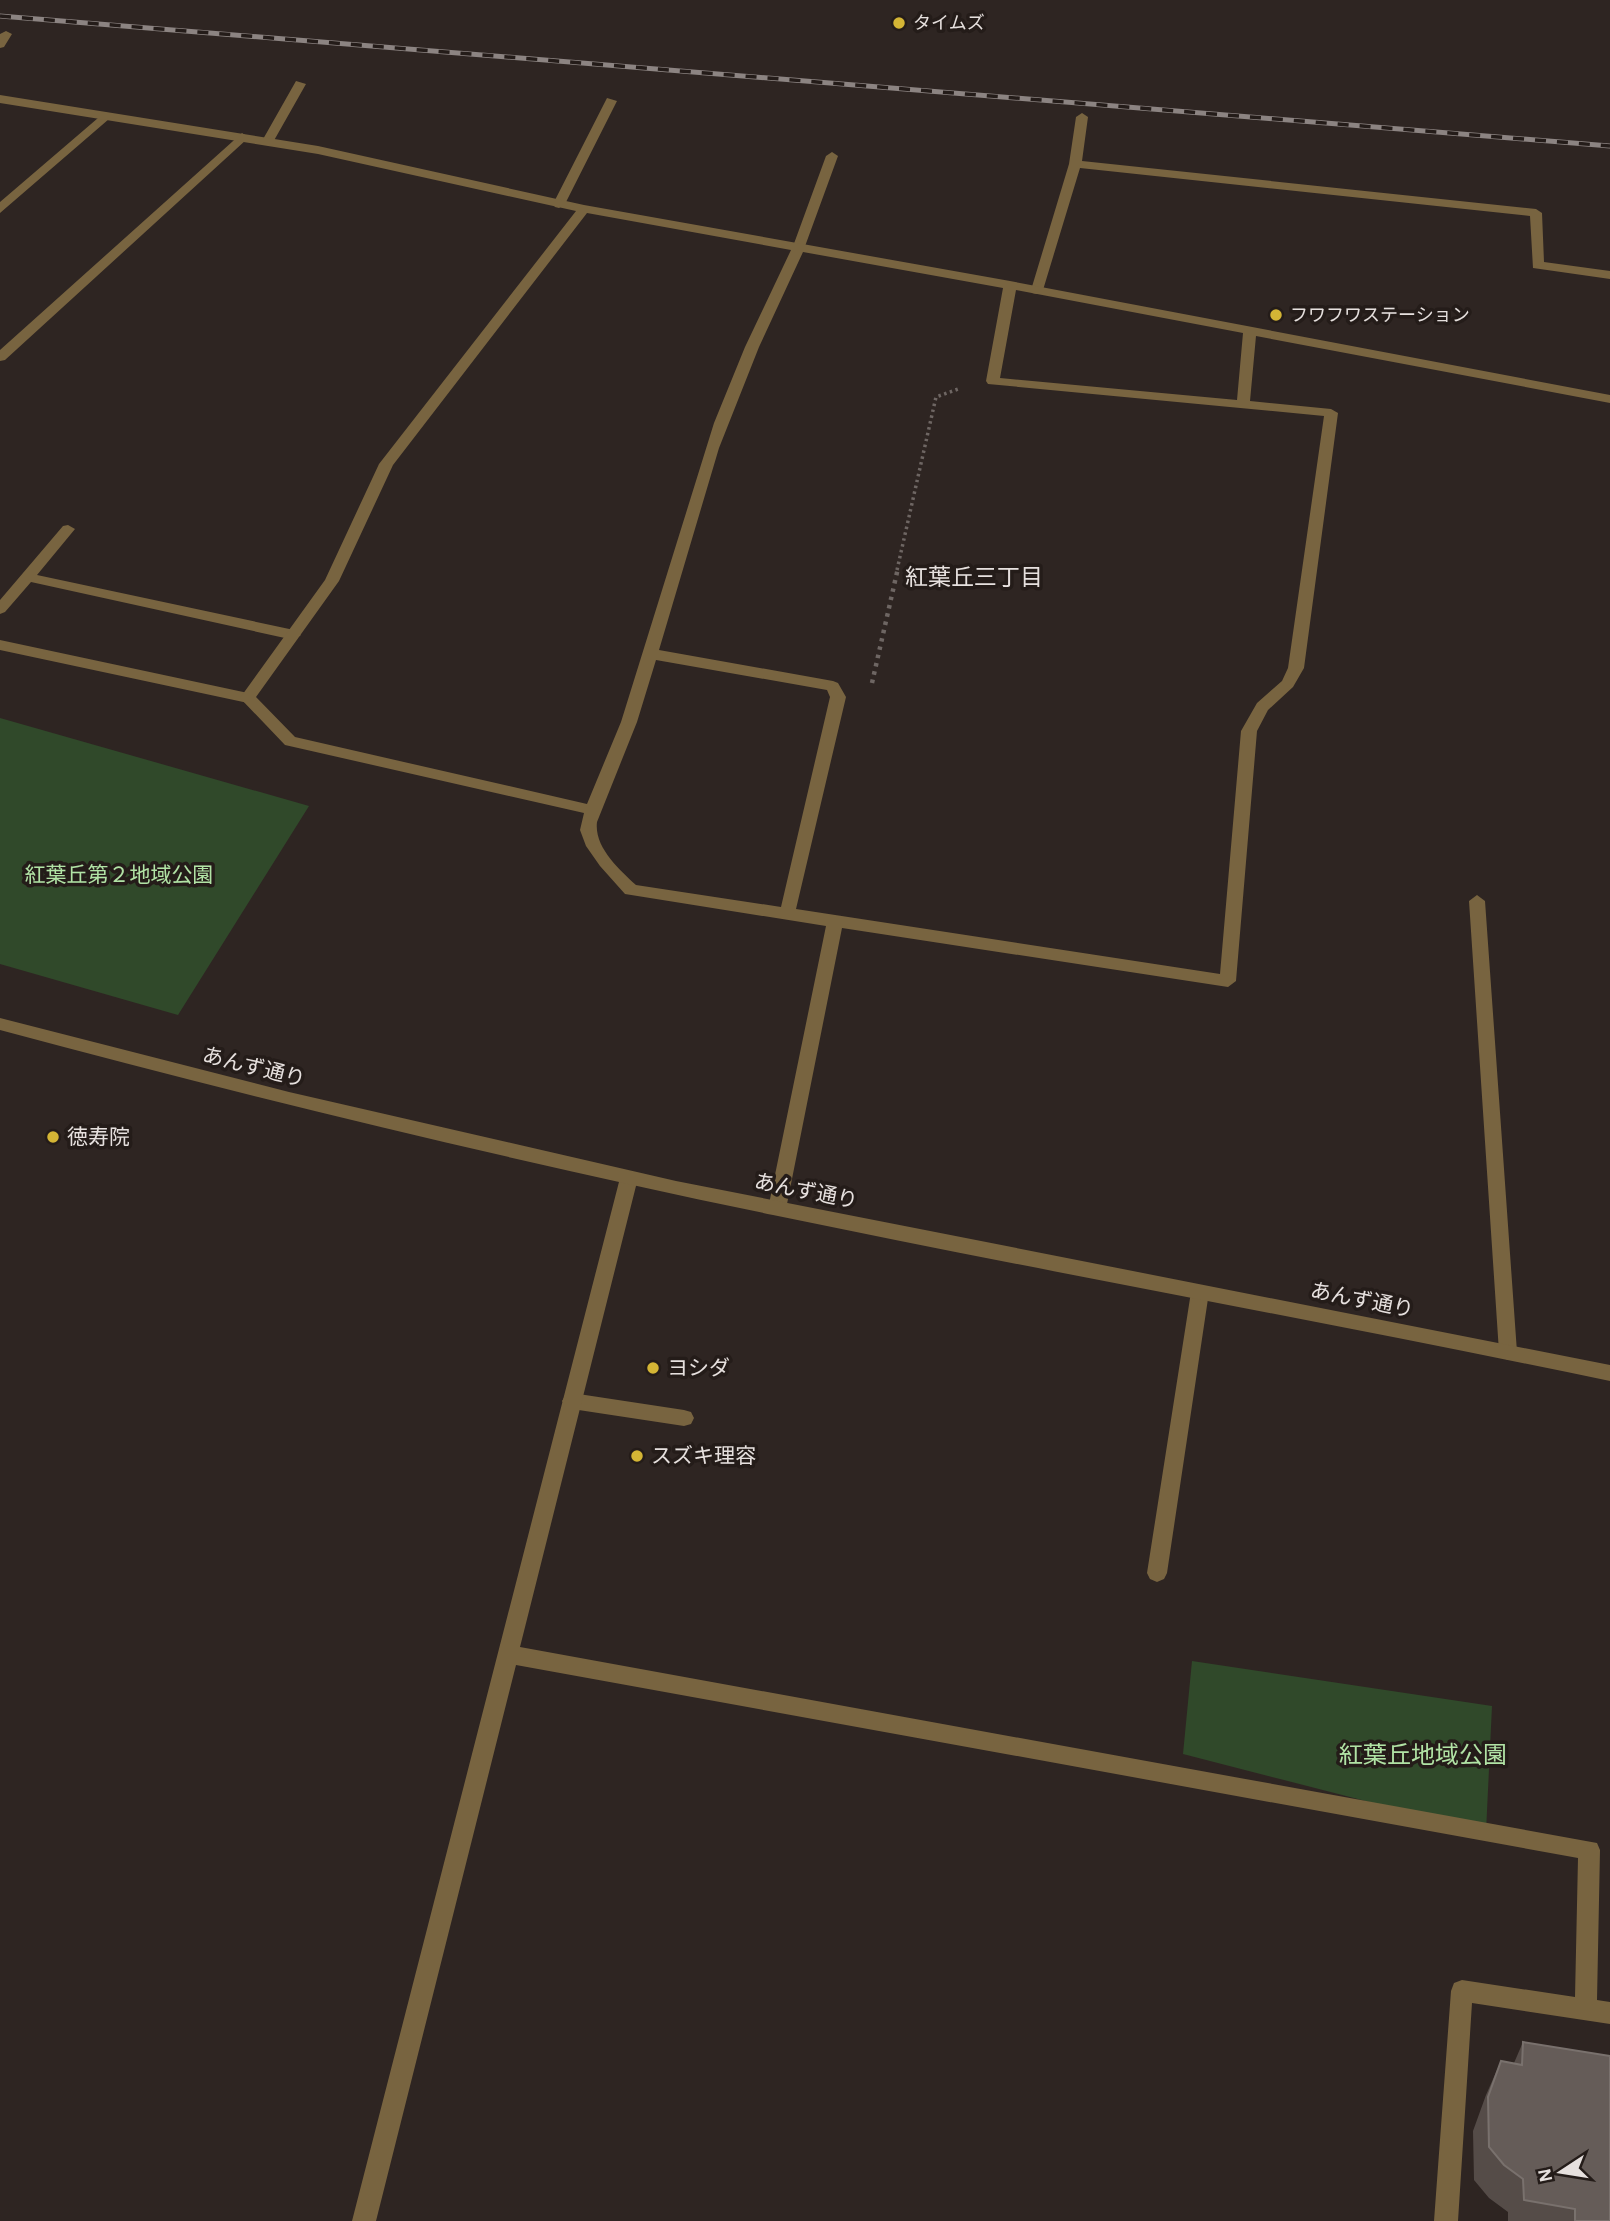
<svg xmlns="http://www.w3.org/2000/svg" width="1610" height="2221" viewBox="0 0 1610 2221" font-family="'Alegreya Sans','Noto Sans JP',sans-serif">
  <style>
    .green { fill: #30492a }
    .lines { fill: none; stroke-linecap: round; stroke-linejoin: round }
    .path-far1 { stroke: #6e6663; stroke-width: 3.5; stroke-dasharray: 2.5 3.5; stroke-linecap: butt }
    .path { stroke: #6e6663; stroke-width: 4.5; stroke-dasharray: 3.5 5; stroke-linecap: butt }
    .service { fill: #786440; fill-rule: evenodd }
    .minor { fill: #786440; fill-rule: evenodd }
    .tertiary { fill: #786440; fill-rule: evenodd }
    .rail-casing { stroke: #8c8482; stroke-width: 5 }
    .rail { stroke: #241c19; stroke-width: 3.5; stroke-dasharray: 11; stroke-linecap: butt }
    .wall { fill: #554c48 }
    .building { fill: #655c58; stroke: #79716d; stroke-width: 2 }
    .poi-dot { fill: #d4b535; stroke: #241c19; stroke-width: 2.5 }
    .labels { text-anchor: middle; stroke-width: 7; stroke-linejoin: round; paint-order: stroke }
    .far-poi-label { font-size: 18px; fill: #e6e0de; stroke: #241c19; text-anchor: start }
    .park-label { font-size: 21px; fill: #b1e3a5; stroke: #241c19 }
    .street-label { font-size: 21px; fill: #e6e0de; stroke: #241c19 }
    .poi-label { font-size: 21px; fill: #e6e0de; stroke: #241c19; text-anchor: start }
    .neighbourhood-label { font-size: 23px; fill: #e6e0de; stroke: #241c19 }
    .near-park-label { font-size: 24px; fill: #b1e3a5; stroke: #241c19 }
  </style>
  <rect width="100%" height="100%" fill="#2e2522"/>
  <path class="green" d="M0,718L309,806L178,1015L0,964Z
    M1192,1661L1492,1706L1486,1832L1183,1754Z"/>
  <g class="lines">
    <path class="path-far1" d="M897,570L936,397L961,388"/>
    <path class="path" d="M872,683L898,568"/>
    <path class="service" d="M6,31L12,34L4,47L0,48V34Z
      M296,81L306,84L272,144H264L262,141Z
      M607,98L617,101L565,204L559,208L555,207L553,204Z
      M105,112L111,116L109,119L0,213V202Z
      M1082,113L1088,117L1082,161L1536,209L1542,213L1544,262L1610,271V279L1533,268L1530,216L1080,168L1043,290L1037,294L1032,293L1031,290L1069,164L1076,117Z
      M242,133L248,137L246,140L5,360L0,361V350Z
      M832,152L838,156L804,249L803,252H793L792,249L826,156Z
      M68,525L75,529L37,575L294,630L301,635L294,640L31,582L5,612L0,614V600L63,526Z
      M0,640L248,693L256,698L248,703L0,650Z
      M1477,895L1485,901L1517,1352L1515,1357L1508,1360L1501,1357L1499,1352L1469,901Z
      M1200,1285L1207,1287L1209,1292L1167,1573L1164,1579L1157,1582L1150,1579L1147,1573L1191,1292L1193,1287Z
      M572,1393L684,1410L691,1412L694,1418L691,1424L684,1426L572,1409L565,1406L562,1401L565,1396Z"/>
    <path class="minor" d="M0,95L318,146L584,205L1010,281L1610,395V403L1256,336L1250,401L1331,409L1338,413L1304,668L1293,687L1268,710L1257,731L1236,981L1228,987L842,928L786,1209L783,1214H771L768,1209L826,926L625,894L600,866L586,846L580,830L584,813L285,745L240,698L325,580L379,464L576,211L318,154L0,103ZM587,213L791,250L745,347L714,423L621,722L587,804L295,737L256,697L339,581L393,465ZM803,252L1003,288L986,381L988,384L1324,416L1288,668L1282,681L1257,703L1241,731L1220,974L796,909L846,697L838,683L833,681L659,650L719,448L759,347ZM1016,290L1243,333L1237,400L1000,378ZM656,660L827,690L830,697L781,907L636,885C619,869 594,847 597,822L637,722Z
      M629,1171L635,1173L638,1178L520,1647L1597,1843L1600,1850L1597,2000L1610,2002V2024L1472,2003L1458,2221H1434L1451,1991L1454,1983L1462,1980L1575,1997L1578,1858L516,1665L376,2221H352L620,1178L623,1173Z"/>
    <path class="tertiary" d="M0,1018L289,1092L676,1181L1610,1365V1381C1332,1323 1052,1273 773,1215C514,1161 256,1099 0,1030Z"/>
    <g class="rail-casing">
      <path id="rail" d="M0,16L1610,146"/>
    </g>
    <use href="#rail" class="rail"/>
  </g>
  <path class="wall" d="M1523,2042L1610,2221H1508V2212L1489,2198L1474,2180L1473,2131L1486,2095L1501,2061L1514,2063Z"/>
  <path class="building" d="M1523,2042L1610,2056V2221H1575V2209L1524,2200L1523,2179L1504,2165L1489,2147L1488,2097L1501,2061L1522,2065Z"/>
  <g class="poi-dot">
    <circle cx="899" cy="23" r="7"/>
    <circle cx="1276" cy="315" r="7"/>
    <circle cx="53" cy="1137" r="7"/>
    <circle cx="653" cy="1368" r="7"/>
    <circle cx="637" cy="1456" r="7"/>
  </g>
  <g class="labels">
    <g class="far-poi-label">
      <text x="913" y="29">タイムズ</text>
      <text x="1290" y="321">フワフワステーション</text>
    </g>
    <g class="park-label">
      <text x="119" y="882">紅葉丘第２地域公園</text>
    </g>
    <g class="street-label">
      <text transform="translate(254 1067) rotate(14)" y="7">あんず通り</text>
      <text transform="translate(806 1191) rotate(11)" y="7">あんず通り</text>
      <text transform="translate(1362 1300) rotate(11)" y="7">あんず通り</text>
    </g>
    <g class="poi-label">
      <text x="67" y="1144">徳寿院</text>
      <text x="667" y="1375">ヨシダ</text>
      <text x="651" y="1463">スズキ理容</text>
    </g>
    <g class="neighbourhood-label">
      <text x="974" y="585">紅葉丘三丁目</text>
    </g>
    <g class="near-park-label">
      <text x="1423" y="1763">紅葉丘地域公園</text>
    </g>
  </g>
  <g transform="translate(1561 2172) rotate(258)" stroke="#241c19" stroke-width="5" paint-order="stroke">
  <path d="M0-5L12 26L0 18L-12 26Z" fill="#e6e0de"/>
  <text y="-10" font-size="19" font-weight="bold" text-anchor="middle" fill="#e6e0de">N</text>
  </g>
</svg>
